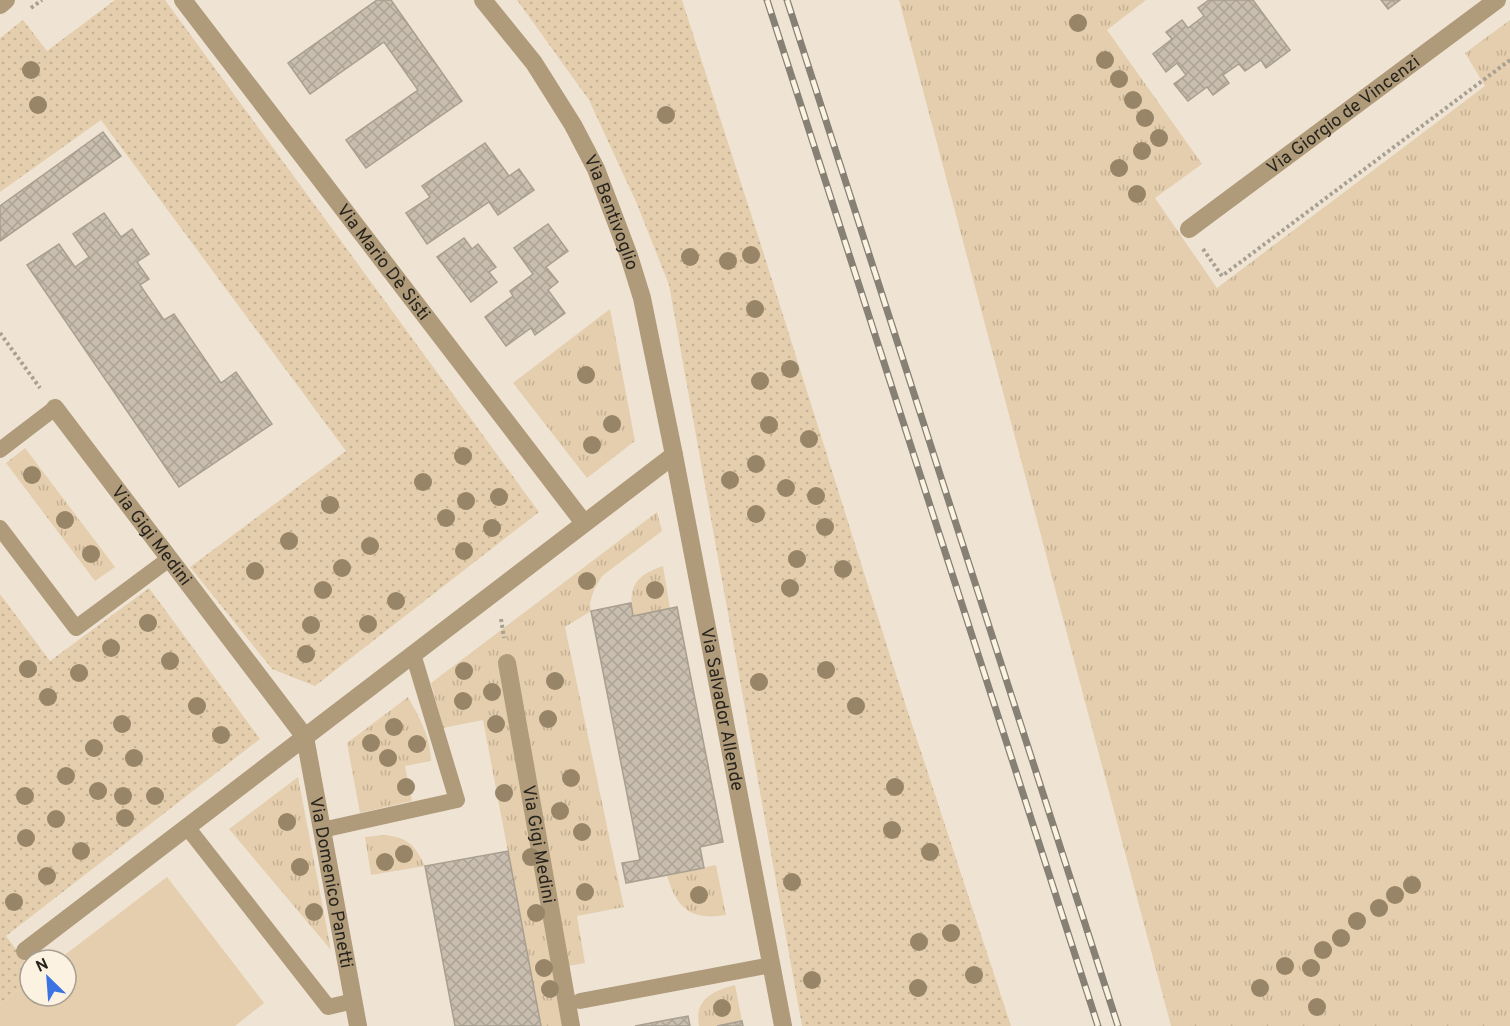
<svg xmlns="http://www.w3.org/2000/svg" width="1510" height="1026" viewBox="0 0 1510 1026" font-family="Overpass,sans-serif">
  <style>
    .grass { fill: url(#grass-tufts) }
    .park { fill: url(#park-dots) }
    .pitch { fill: #e4cead }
    .building { fill: url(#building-cross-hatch); stroke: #a89f90; stroke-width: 1.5 }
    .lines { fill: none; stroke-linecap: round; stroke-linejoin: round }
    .path { stroke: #a8a093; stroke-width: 4; stroke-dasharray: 3 3; stroke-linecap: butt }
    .lane { stroke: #af9a7a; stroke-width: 16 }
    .street { stroke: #af9a7a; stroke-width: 18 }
    .rail-casing { stroke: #878075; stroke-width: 7 }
    .rail { stroke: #fcf2e2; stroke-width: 4.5; stroke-dasharray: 14; stroke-linecap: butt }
    .tree { fill: #988567 }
    .labels { text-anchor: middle; stroke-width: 5; stroke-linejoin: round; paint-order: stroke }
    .street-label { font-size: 18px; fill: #27231d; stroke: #fcf2e2 }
  </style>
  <defs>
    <pattern id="grass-tufts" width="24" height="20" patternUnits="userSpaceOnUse" patternTransform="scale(1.5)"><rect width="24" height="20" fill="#e4cead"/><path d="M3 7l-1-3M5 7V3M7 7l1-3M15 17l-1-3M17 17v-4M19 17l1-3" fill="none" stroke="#c4b194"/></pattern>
    <pattern id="park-dots" width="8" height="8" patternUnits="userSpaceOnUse" patternTransform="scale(1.5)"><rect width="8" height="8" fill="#e4cead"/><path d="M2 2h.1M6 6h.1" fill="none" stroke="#c4b194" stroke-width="1.8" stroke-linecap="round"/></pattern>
    <pattern id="building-cross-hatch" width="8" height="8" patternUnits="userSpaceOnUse" patternTransform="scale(1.5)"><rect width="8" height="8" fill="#c8bdae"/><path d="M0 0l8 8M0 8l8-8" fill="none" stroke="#aca295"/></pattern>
  </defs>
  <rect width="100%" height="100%" fill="#efe4d4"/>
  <path class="grass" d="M899,0H1146L1107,30L1202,164L1155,198L1217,288L1485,86L1465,53L1510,20V1026H1171Z
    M610,309L635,441L587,478L513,383Z
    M25,448L115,567L95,581L6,463Z
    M657,512L662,531L602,576L594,590L590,603L591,611L565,627L624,907L577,916L585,963L562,967L571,1026H541L483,720L443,728L431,683Z
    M663,566L670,609L633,616C628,586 635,576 663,566Z
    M408,697C419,717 431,737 431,761L405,766L412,801L360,813L347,743Z
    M298,777L331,950L229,829Z
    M383,835C408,837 415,845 425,866L371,875L365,837Z
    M716,865L726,915C691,921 676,908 667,875Z
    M735,985L742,1021L717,1026H699C694,999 713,991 735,985Z"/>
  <path class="park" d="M115,0H165L539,512L315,686L272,669L190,567L346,451L101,120L0,192V38L23,20L47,51Z
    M517,0H682L761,245L904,700L1011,1026H802L669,285L637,204L589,100Z
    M149,588L260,739L6,936L30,968V981L0,1004V594L50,661Z"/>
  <path class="pitch" d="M167,877L264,1003L235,1026H0V1004L30,981V996H66V960H58Z"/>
  <path class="building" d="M377,0H391L462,101L366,168L346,140L418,90L384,42L310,94L288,63Z
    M1209,0H1253L1290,50L1266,68L1261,60L1245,71L1239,64L1223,75L1229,83L1213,95L1207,87L1188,101L1174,84L1186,75L1177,63L1166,72L1153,54L1172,39L1166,32L1182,20L1188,28L1204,16L1198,8Z
    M1381,0H1400L1388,9Z
    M103,132L121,156L0,241V206Z
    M485,143L509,176L519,169L534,190L498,215L489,202L427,244L406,213L430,197L422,186Z
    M104,213L121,237L132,229L149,254L137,262L149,279L140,285L164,320L174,314L221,383L236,372L272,424L179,487L27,265L59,244L75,267L89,257L73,234Z
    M548,224L568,251L546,267L558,282L548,290L565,313L535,335L531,328L506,346L485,317L513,296L510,291L533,274L514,248Z
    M464,238L472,249L478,244L496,267L489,272L497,282L471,302L437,257Z
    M631,603L633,616L677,607L723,842L700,847L704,868L626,883L622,863L640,860L591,611Z
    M508,851L541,1026H455L425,866Z
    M688,1016L690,1026H635Z
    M742,1021L743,1026H717Z"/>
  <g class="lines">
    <path class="path" d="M31,8L42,0
      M1203,249L1222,276L1510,60
      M0,333L40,388
      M501,619L504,638"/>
    <path class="lane" d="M0,450L55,408
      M0,528L76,628L169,559
      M187,827L328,1007L354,1001
      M322,830L457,800L413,654
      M580,1001L771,965"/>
    <g class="street">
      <path id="s1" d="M183,0L584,523"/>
      <path id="s2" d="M483,0L534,63L573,125L596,169L629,256L642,298L674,455L783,1026"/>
      <path d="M0,5L6,0"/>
      <path id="s3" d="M1189,229L1497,0"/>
      <path id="s4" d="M55,408L305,737L358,1026"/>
      <path id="s5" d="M507,663L571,1026"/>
      <path d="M25,951L674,455"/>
    </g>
    <g class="rail-casing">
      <path id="rail" d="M767,0L1098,1026
        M787,0L1118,1026"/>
    </g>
    <use href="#rail" class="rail"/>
  </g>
  <g class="tree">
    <circle cx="1078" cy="23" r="9"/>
    <circle cx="1105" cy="60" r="9"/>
    <circle cx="31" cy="70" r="9"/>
    <circle cx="1119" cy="79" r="9"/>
    <circle cx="1133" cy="100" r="9"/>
    <circle cx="38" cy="105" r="9"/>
    <circle cx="666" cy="115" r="9"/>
    <circle cx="1145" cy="118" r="9"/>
    <circle cx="1159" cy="138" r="9"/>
    <circle cx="1142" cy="151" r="9"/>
    <circle cx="1119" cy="168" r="9"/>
    <circle cx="1137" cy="194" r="9"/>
    <circle cx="751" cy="255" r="9"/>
    <circle cx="690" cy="257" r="9"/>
    <circle cx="728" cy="261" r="9"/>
    <circle cx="755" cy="309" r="9"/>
    <circle cx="790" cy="369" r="9"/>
    <circle cx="586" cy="375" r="9"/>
    <circle cx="760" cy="381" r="9"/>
    <circle cx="612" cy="424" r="9"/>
    <circle cx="769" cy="425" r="9"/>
    <circle cx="809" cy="439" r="9"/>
    <circle cx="592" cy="445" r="9"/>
    <circle cx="463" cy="456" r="9"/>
    <circle cx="756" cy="464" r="9"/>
    <circle cx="32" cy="475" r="9"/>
    <circle cx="730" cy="480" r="9"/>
    <circle cx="423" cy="482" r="9"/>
    <circle cx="786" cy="488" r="9"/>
    <circle cx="816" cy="496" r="9"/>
    <circle cx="499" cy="497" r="9"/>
    <circle cx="466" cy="501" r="9"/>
    <circle cx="330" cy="505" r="9"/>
    <circle cx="756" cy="514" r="9"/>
    <circle cx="446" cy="518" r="9"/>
    <circle cx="65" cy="520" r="9"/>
    <circle cx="825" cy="527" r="9"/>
    <circle cx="492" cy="528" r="9"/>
    <circle cx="289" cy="541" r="9"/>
    <circle cx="370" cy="546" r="9"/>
    <circle cx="464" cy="551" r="9"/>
    <circle cx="91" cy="554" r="9"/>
    <circle cx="797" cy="559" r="9"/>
    <circle cx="342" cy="568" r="9"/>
    <circle cx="843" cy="569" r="9"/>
    <circle cx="255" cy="571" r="9"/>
    <circle cx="587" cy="581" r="9"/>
    <circle cx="790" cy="588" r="9"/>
    <circle cx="323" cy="590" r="9"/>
    <circle cx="655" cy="590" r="9"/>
    <circle cx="396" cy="601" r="9"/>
    <circle cx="148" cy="623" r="9"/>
    <circle cx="368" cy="624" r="9"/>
    <circle cx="311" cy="625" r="9"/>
    <circle cx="111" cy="648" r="9"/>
    <circle cx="306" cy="654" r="9"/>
    <circle cx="170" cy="661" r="9"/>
    <circle cx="28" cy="669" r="9"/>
    <circle cx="826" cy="670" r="9"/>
    <circle cx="464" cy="671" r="9"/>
    <circle cx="79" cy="673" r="9"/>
    <circle cx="555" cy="681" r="9"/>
    <circle cx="759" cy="682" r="9"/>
    <circle cx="492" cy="692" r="9"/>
    <circle cx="48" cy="697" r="9"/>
    <circle cx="463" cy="701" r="9"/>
    <circle cx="197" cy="706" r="9"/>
    <circle cx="856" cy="706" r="9"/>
    <circle cx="548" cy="719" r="9"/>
    <circle cx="122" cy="724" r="9"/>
    <circle cx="496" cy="724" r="9"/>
    <circle cx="394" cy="727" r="9"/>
    <circle cx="221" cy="735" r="9"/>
    <circle cx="371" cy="743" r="9"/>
    <circle cx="417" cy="744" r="9"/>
    <circle cx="94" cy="748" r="9"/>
    <circle cx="134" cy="758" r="9"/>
    <circle cx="388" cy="758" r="9"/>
    <circle cx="66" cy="776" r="9"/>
    <circle cx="571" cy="778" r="9"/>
    <circle cx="406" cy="787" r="9"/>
    <circle cx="895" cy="787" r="9"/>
    <circle cx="98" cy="791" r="9"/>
    <circle cx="504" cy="793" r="9"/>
    <circle cx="25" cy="796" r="9"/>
    <circle cx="123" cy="796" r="9"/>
    <circle cx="155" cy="796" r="9"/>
    <circle cx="560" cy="811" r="9"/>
    <circle cx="125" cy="818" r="9"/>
    <circle cx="56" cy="819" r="9"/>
    <circle cx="287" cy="822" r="9"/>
    <circle cx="892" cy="830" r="9"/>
    <circle cx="582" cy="832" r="9"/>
    <circle cx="26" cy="838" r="9"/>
    <circle cx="81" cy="851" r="9"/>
    <circle cx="930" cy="852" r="9"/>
    <circle cx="404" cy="854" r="9"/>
    <circle cx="531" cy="857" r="9"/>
    <circle cx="385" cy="862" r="9"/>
    <circle cx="300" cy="867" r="9"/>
    <circle cx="47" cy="876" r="9"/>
    <circle cx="792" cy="882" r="9"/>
    <circle cx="1412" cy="885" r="9"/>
    <circle cx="585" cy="892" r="9"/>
    <circle cx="699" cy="895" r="9"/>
    <circle cx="1395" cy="895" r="9"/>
    <circle cx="14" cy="902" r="9"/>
    <circle cx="1379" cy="908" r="9"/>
    <circle cx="314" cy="912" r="9"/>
    <circle cx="536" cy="913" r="9"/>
    <circle cx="1357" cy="921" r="9"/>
    <circle cx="951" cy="933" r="9"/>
    <circle cx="1341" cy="938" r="9"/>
    <circle cx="919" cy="942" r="9"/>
    <circle cx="1323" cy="950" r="9"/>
    <circle cx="1285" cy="966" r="9"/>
    <circle cx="544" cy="968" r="9"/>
    <circle cx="1311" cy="968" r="9"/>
    <circle cx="974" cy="975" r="9"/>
    <circle cx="812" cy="980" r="9"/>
    <circle cx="918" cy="988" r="9"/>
    <circle cx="1260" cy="988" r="9"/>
    <circle cx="550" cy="989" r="9"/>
    <circle cx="1317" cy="1007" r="9"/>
    <circle cx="722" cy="1008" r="9"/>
  </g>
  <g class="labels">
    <g class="street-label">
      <text dy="6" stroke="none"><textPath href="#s3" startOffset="192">Via Giorgio de Vincenzi</textPath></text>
      <text dy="6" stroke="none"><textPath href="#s2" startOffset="250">Via Bentivoglio</textPath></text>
      <text dy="6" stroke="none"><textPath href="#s1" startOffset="330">Via Mario Dè Sisti</textPath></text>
      <text dy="6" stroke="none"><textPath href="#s4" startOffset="160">Via Gigi Medini</textPath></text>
      <text dy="6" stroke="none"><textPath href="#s2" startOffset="760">Via Salvador Allende</textPath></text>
      <text dy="6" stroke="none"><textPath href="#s5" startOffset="184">Via Gigi Medini</textPath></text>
      <text dy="6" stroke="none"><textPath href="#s4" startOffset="561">Via Domenico Panetti</textPath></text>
    </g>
  </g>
  <g transform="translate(48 978) rotate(335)"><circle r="28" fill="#fcf2e2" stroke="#a79f93" stroke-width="1.5"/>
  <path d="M0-4.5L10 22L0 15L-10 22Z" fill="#3c73e3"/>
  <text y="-9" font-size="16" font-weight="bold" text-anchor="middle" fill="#27231d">N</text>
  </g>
</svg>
